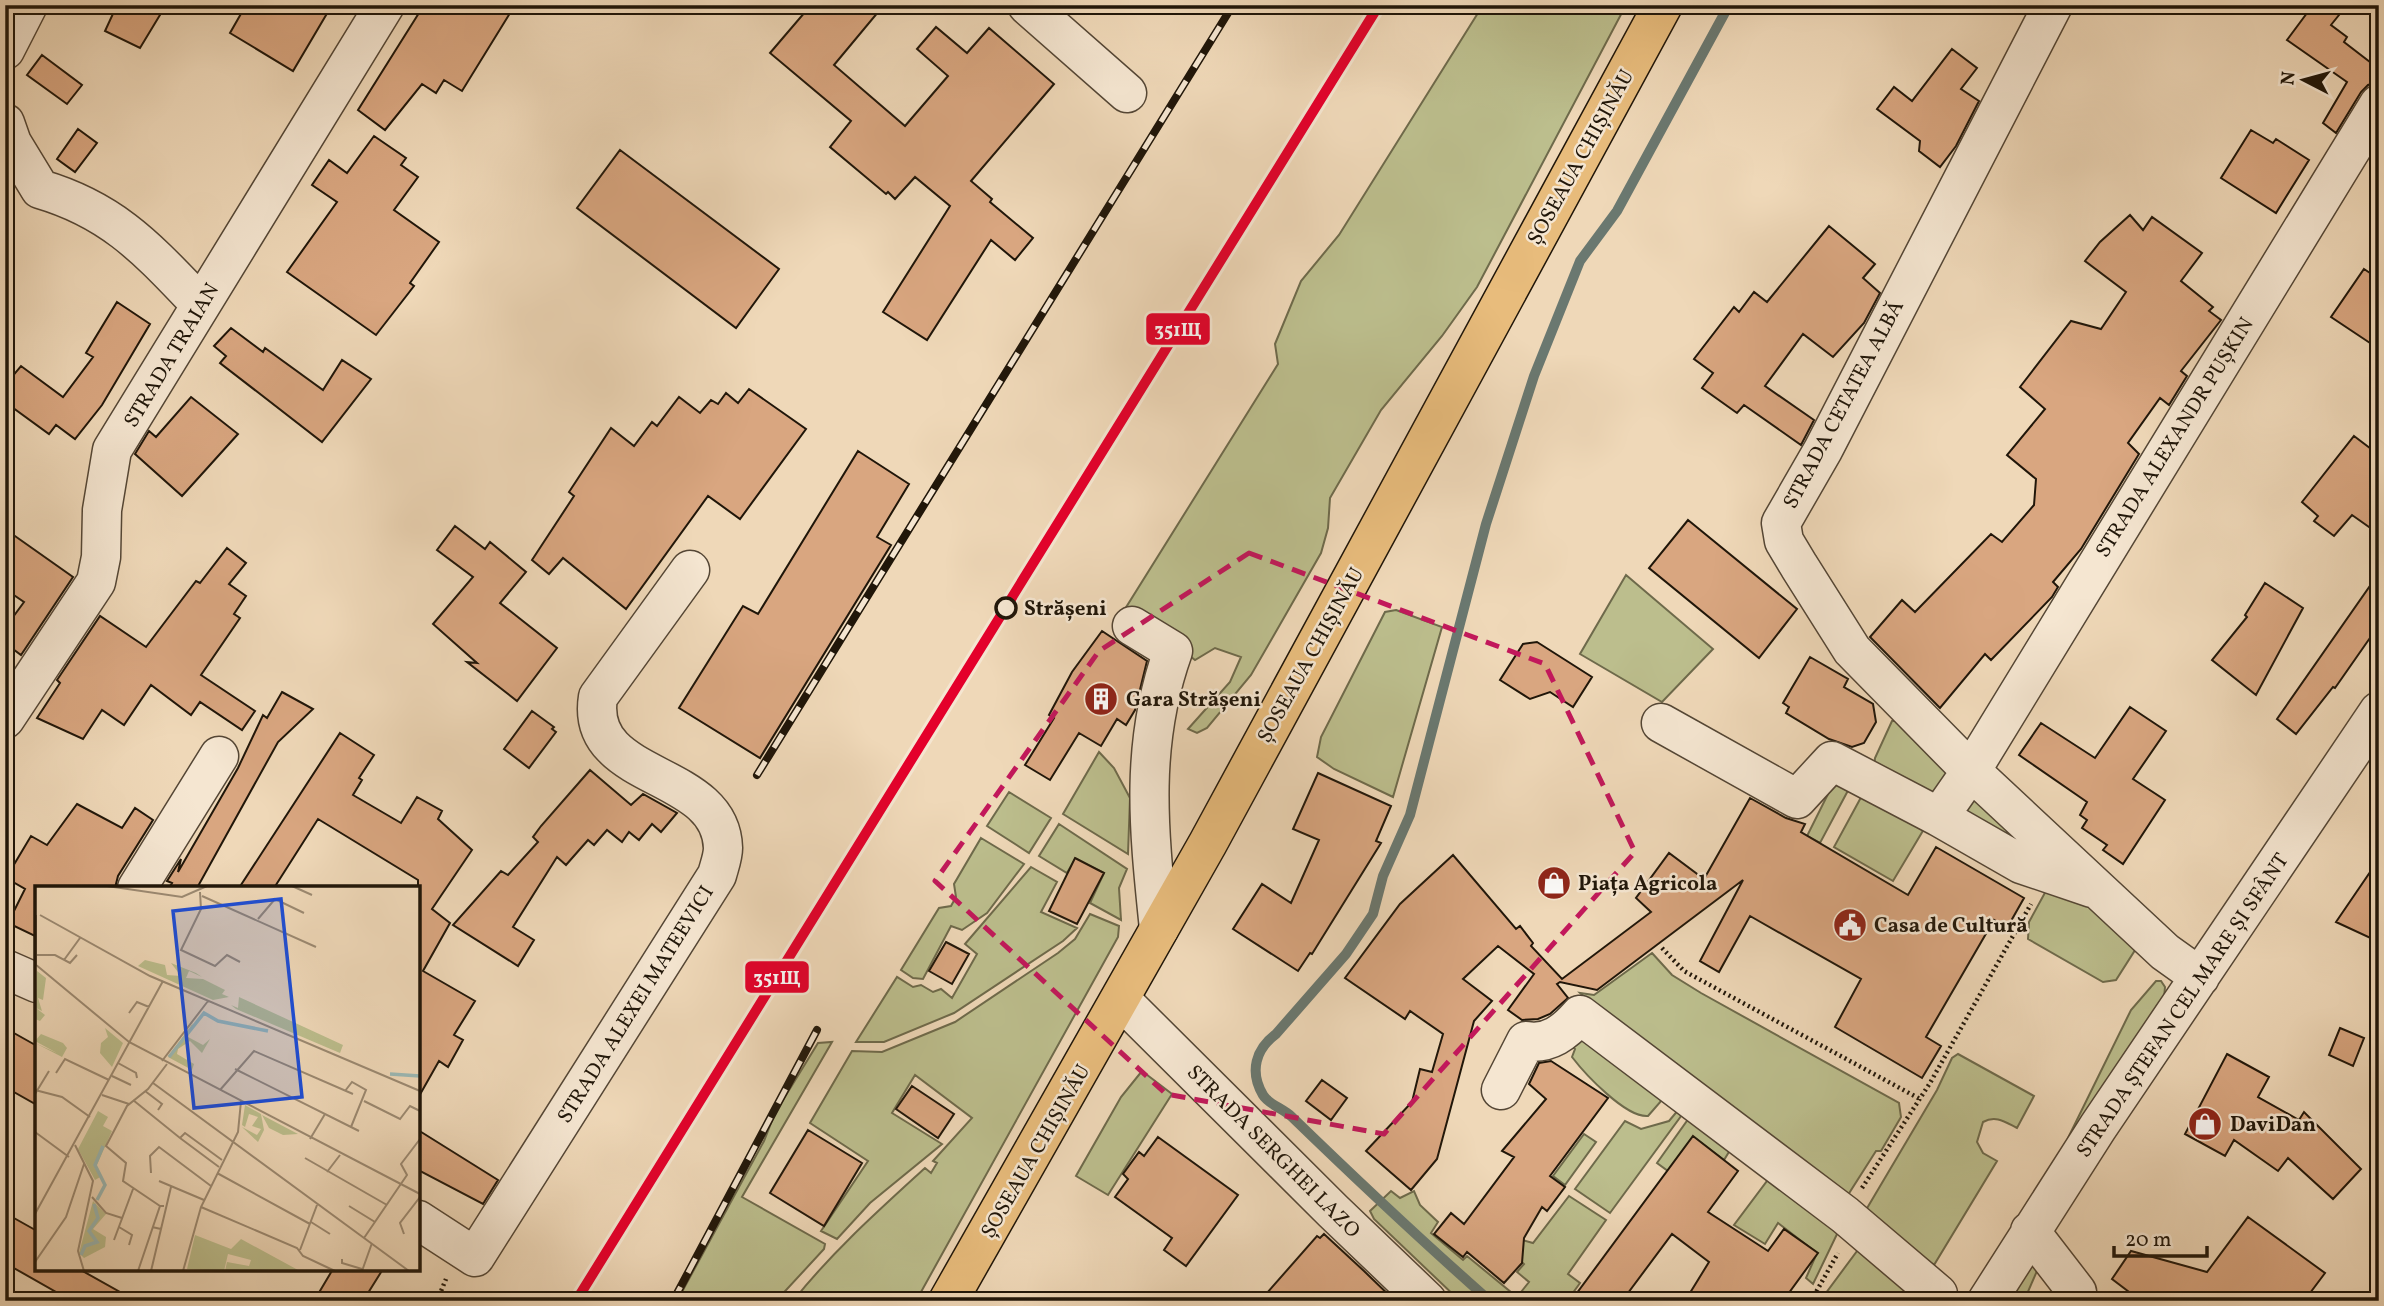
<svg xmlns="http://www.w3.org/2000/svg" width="2384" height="1306" viewBox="0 0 2384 1306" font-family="Vollkorn,serif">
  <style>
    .green { fill: #bcbe8d; stroke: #6e6a4b; stroke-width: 2 }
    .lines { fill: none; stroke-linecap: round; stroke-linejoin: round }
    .stream { stroke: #6a7870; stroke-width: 10 }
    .building { fill: #d9a680; stroke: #201609; stroke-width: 2 }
    .minor-casing { stroke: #544635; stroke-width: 41 }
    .highway-casing { stroke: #201609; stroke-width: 41 }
    .path { stroke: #201609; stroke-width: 4.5; stroke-dasharray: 2 3.5; stroke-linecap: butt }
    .minor { stroke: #f5e6d1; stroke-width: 38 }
    .highway { stroke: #e8bc7c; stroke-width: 38 }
    .rail-casing { stroke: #201609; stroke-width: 8 }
    .rail { stroke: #f5e6d1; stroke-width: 5; stroke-dasharray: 16; stroke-linecap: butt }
    .rail-1-casing { stroke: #f5e6d1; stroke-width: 16 }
    .rail-1 { stroke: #e4002b; stroke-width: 10 }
    .marked { fill: none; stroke: #c2185b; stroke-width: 5; stroke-dasharray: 14 9; stroke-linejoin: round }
    .stop-dot { fill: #f5e6d1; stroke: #201609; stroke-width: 3.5 }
    .labels { text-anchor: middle; stroke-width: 5; stroke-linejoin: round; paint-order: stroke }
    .street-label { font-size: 21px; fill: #201609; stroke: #f5e6d1 }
    .stop-label { font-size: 21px; font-weight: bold; fill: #201609; stroke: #f5e6d1; text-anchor: start }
    .poi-label { font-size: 21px; font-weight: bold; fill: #201609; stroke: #f5e6d1; text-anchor: start }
    .inset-river { fill: none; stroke: #9bb9b5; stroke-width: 3.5 }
    .inset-road { fill: none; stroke: #9c8a72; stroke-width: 2 }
    .view { fill: #1d4ed8; fill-opacity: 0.15; stroke: #1d4ed8; stroke-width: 3.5 }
    .inset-edge { fill: none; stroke: #201609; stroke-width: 3.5 }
    .line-badge { stroke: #f5e6d1; stroke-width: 2.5 }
    .badge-label { font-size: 19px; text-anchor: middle; font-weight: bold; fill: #fff }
  </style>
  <rect width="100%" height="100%" fill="#efd8b8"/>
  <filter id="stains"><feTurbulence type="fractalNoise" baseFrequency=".00286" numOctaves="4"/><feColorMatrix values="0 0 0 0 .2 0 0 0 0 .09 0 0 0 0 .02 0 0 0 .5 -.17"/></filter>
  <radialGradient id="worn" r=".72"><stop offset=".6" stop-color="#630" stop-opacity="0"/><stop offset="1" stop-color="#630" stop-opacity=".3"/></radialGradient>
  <path class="green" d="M1483,5H1626L1477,287L1442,336L1381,410L1330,498L1328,528L1321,553L1251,675L1207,728L1197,733L1188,729L1230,682L1241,657L1215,648L1195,660L1172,642L1115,625L1278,364L1275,344L1301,281L1339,235Z
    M1626,575L1713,649L1662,702L1580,654Z
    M1396,610L1442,627L1393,797L1334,769L1317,757L1321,737L1385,612Z
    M1892,721H1901L1950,765L1940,800L1874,769L1875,758Z
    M1099,752L1114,768L1130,798L1128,854L1063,814Z
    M1838,774L1852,783L1820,843L1807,836Z
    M1865,790L1924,829L1893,881L1834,847Z
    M1009,792L1051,818L1029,853L987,826Z
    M1975,794L2033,858L1958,805Z
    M1059,824L1127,869L1119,888L1121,920L1090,903L1104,873L1075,859L1067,873L1039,856Z
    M981,838L1024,864L987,913L962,930L951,926L923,979L913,978L901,970L939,908L951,906L956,897L954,884Z
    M1031,867L1057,882L1041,912L1077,928L1063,941L954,1013L884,1042H856L897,977L913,987L921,985L933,992L941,989L952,998L977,954L965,944Z
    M2047,889L2094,902L2137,947L2116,980L2103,982L2028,939L2029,922Z
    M1090,914L1119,926L1118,937L916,1301H793C833,1251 878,1211 925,1168L931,1173L937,1163L933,1161L972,1118L915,1075L892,1113L942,1144L870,1203L837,1239L821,1231L868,1161L810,1123L852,1051L882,1052L955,1022L1058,953L1075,939Z
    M1652,953L1672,975L1701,993L1899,1103L1901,1117L1881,1151H1876L1846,1198L1620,1031L1580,993L1594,995Z
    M2156,981H2161L2165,987L2164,998L2090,1148L2024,1301H2002L2069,1136L2131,1010Z
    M1582,1025L1669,1092L1648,1116C1626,1118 1585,1074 1572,1057L1575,1049L1566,1041Z
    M832,1042L742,1197L825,1244L824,1249L776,1301H677L764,1141L775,1113L818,1043Z
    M1958,1054L2034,1096L2017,1128C2005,1122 1996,1115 1983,1122L1977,1142L1983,1153L1997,1161L1934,1265L1863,1215L1937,1090L1952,1058Z
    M1142,1071L1172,1094L1108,1195L1076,1176L1121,1097Z
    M1679,1109L1684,1112L1610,1213L1575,1189L1625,1121L1641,1129L1669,1121Z
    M1694,1111L1735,1142L1724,1160L1693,1137L1668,1171L1657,1163Z
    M1584,1134L1596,1142L1565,1185L1553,1176Z
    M1773,1173L1839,1230L1813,1284L1806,1278L1817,1253L1778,1223L1765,1244L1734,1225Z
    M1391,1191L1400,1198L1414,1191L1420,1205L1438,1222L1431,1233L1463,1260L1467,1256L1517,1297L1529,1282L1517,1272L1524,1264L1506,1247L1512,1237L1533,1243L1569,1196L1606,1220L1568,1274L1580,1283L1567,1301H1460L1374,1219L1370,1211Z
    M1860,1247L1923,1285L1914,1301H1820Z"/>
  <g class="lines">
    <path class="stream" d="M1490,1301C1422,1241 1357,1180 1292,1117C1284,1109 1268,1104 1263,1095C1249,1071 1256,1049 1276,1034L1346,954L1373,914L1383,876L1410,815L1486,524L1534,376L1580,261L1617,211L1729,5"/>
  </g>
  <path class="building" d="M117,5H166L140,48L105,31Z
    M246,5H332L293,71L230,33Z
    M424,5H515L462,91L444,80L436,93L422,84L385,130L358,110Z
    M811,5H884L834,65L905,126L948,76L917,49L936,27L967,53L989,28L1054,84L971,181L992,199L990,202L1033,238L1015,260L991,240L927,340L883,312L950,206L915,177L895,199L888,192L886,194L830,147L851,121L770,53Z
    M2313,5H2347L2331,25L2347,37L2344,42L2379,69V82L2368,85L2361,92L2336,133L2323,123L2347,82L2287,40Z
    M1952,49L1977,68L1961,89L1979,101L1956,146L1940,167L1919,151L1920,141L1877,109L1894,87L1912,101Z
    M42,55L82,85L67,104L27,75Z
    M78,129L97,143L75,172L57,159Z
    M2251,130L2273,143L2276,139L2309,160L2276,213L2221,178Z
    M374,136L406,158L401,165L418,177L394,210L439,242L410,283L414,286L376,335L287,272L337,202L312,185L329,160L347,173Z
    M620,150L779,269L736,328L577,208Z
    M2130,215L2143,230L2152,217L2202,253L2181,281L2213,307L2209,311L2221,320L2181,371L2187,376L2169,405L2160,398L2128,443L2139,454L2081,549L2053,582L2058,587L2052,597L1991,660L1985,654L1940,708L1870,637L1902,600L1915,612L1991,534L2002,542L2034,505L2036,479L2007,455L2045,409L2020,387L2071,321L2101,329L2126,292L2085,261L2100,242Z
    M1829,226L1875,264L1863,278L1880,293L1864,323L1833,357L1803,334L1765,386L1814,420L1801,445L1744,405L1737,413L1702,388L1713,373L1694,359L1734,307L1739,312L1754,292L1767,302Z
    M2364,269L2379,279V349L2331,317Z
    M117,302L150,324L102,405L75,439L56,425L49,434L5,402V385L21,366L63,397L93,357L86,353Z
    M231,328L263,352L265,348L323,390L342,360L371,379L322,442L220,363L226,356L214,346Z
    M749,389L806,429L740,519L708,496L626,609L563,558L549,574L532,560L574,496L569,492L611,428L634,446L652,422L657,426L679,397L700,413L711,400L718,404L726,393L738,403Z
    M191,397L238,434L182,496L135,454L149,431L156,437Z
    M2354,436L2379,455V534L2352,515L2334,536L2314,521L2318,516L2302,502Z
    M858,451L909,484L877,537L891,545L760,758L679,708L743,606L758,614Z
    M1688,520L1797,609L1759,658L1649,568Z
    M455,526L485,549L490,542L526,572L500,603L557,648L517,701L467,662L477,663L433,624L473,577L437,550Z
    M5,529L73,577L21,655L5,643V628L24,602L5,589Z
    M227,548L246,563L229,584L246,596L234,614L240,618L201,675L255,711L242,730L200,702L191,715L151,685L124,725L102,710L83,739L37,718L60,683L57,680L100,616L146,647L196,581L200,583Z
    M2379,573V625L2335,688L2333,687L2296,734L2277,719Z
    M2265,583L2303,608L2256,695L2212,660L2247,617L2245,615Z
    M1102,631L1147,661L1135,710L1126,725L1117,719L1101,746L1079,733L1050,780L1025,765L1054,718L1049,715L1072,672Z
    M1537,642L1592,677L1573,707L1550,692L1530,699L1500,680L1523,644Z
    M1810,657L1848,679L1844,687L1873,704L1876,722L1864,743L1852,747L1829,739L1786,713L1789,707L1783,703Z
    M282,692L313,709L278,742L197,888H169L172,883L167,881L181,859L178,872L238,768L263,715L267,718Z
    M2130,707L2166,731L2133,779L2165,800L2123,864L2103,850L2107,845L2082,828L2087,820L2080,815L2087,802L2019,755L2041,723L2095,758Z
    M532,711L554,727L552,729L556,732L529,768L504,749Z
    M340,733L374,755L359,778L362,780L353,795L401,823L417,797L442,811L438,819L472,850L432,909L450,923L423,971L475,1001L454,1035L463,1040L448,1067L439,1061L418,1098V880L318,819L274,888H239Z
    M590,770L631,805L643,794L677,813L661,832L652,824L639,840L629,832L622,842L607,830L594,845L588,840L566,865L557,857L513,927L534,940L518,966L453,925L501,871L508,875L538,842L533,837L541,826Z
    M1318,773L1391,806L1376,841L1381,843L1312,954L1310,953L1298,971L1233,929L1262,884L1291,903L1319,840L1293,829Z
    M1750,798L1786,818L1805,824L1801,832L1908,895L1936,847L2024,898L2007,928L1994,920L1926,1037L1941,1046L1922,1078L1835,1027L1861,979L1750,916L1719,972L1700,961L1743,880L1597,990L1560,982L1557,984L1568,998L1550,1014L1538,1019L1522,1020L1508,1010L1534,974L1498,946L1463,979L1492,1001L1474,1021L1437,1159L1411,1190L1366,1151L1412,1102L1420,1069L1432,1072L1443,1034L1410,1011L1405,1019L1345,978L1400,904L1453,855L1516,929L1520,926L1533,943L1531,946L1562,979L1651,912L1636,898L1669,853L1704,879Z
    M77,804L122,828L135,808L153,820L118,876L115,888H37V937L8,923L25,889L6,878L31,836L47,845Z
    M1075,858L1104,873L1077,924L1049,911Z
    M2379,859V942L2336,922Z
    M946,942L969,954L952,984L929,971Z
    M5,1028L37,1046V1105L5,1087Z
    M2340,1028L2364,1038L2353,1066L2329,1055Z
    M2227,1054L2269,1077L2258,1097L2299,1120L2304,1112L2361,1169L2333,1199L2288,1158L2278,1171L2234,1140L2225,1156L2185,1134Z
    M1551,1061L1608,1098L1550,1176L1565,1187L1547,1211L1542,1207L1524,1238L1522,1263L1504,1283L1467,1252L1463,1257L1434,1234L1451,1213L1464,1224L1514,1157L1502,1151L1546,1099L1529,1084L1539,1063Z
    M1322,1080L1347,1098L1331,1120L1306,1101Z
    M912,1086L954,1114L938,1138L896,1109Z
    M418,1130L498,1180L483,1204L418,1170Z
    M808,1130L862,1163L824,1226L770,1193Z
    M1693,1136L1738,1171L1708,1212L1768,1251L1784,1229L1818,1253L1783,1301H1685L1709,1262L1672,1234L1622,1301H1571Z
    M1158,1137L1238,1195L1186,1266L1164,1250L1172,1238L1115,1197L1128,1179L1123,1174L1139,1152L1144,1156Z
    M5,1213L37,1231V1269H79L136,1301H72L5,1263Z
    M2248,1217L2325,1273L2304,1301H2141L2112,1279L2131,1251L2207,1272Z
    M1324,1234L1364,1271L1395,1301H1260L1317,1236L1320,1238Z
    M333,1269H383L363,1301H314Z"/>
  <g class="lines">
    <g class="minor-casing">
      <path id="minor" d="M1027,5L1127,93
        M2053,5L1823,450L1781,523L1784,541L1799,566L1852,650L1971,771L2165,952L2200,977
        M5,50L28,5
        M5,123L12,143L40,189C115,211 149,251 201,305
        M1132,626L1173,651C1139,746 1149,832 1159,929
        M5,719L96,582L101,557L102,510L112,450L385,5
        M1661,723L1797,799L1832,761L1939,817L1971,771L2379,104
        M1939,817L2021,864L2092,888
        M137,888L219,756
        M5,969L37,983
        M1121,1000L1333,1211L1427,1301
        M1501,1090L1526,1041C1549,1045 1565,1032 1580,1015L1845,1215L1938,1294
        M418,1220L475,1257L717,875C719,867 723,857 723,848C721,768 584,783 598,697L690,570
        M2030,1231L2077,1292L2072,1301
        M1987,1301L2098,1127L2379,711"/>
    </g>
    <g class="highway-casing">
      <path id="highway" d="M948,1301L1208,843L1663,5"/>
    </g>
    <path class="path" d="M1662,948L1684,971L1920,1099
      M1862,1188L1930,1083L2031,904
      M437,1301L446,1279
      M1811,1301L1838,1253"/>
    <use href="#minor" class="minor"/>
    <use href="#highway" class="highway"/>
    <g class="rail-casing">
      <path id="rail" d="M757,775L1233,5
        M673,1301L817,1030"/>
    </g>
    <use href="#rail" class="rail"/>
    <g class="rail-1-casing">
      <path id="rail-1" d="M576,1301L1379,5"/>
    </g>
    <use href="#rail-1" class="rail-1"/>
  </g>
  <path class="marked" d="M1249,553L1545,664L1635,852L1384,1134L1166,1094L935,881L1099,651Z"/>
  <defs>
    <g id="building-disc" transform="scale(1.75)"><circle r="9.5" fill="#8f2418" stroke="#f5e6d1"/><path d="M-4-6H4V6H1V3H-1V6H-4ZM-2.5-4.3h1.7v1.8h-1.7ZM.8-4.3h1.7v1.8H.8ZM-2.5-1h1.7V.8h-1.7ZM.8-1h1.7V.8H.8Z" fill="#fff"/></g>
    <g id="shop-disc" transform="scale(1.75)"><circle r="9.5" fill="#8f2418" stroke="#f5e6d1"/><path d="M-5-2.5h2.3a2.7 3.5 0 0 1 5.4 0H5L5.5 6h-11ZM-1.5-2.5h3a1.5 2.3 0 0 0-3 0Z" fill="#fff"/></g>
    <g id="civic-disc" transform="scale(1.75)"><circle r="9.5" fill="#8f2418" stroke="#f5e6d1"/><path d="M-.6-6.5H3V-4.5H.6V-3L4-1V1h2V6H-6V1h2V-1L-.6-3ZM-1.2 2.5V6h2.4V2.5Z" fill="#fff"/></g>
  </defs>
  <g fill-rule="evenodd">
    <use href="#building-disc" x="1101" y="699"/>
    <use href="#shop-disc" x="1554" y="883"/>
    <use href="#civic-disc" x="1850" y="925"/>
    <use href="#shop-disc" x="2205" y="1124"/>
  </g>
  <circle class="stop-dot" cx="1006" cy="608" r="10"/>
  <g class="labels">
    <g class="street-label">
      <text transform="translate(1580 157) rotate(-61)" y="7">ȘOSEAUA CHIȘINĂU</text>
      <text transform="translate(171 355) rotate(-59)" y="7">STRADA TRAIAN</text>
      <text transform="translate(1843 404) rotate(-62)" y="7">STRADA CETATEA ALBĂ</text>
      <text transform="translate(2174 437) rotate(-58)" y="7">STRADA ALEXANDR PUȘKIN</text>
      <text transform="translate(1310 655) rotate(-61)" y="7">ȘOSEAUA CHIȘINĂU</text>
      <text transform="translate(635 1004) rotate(-58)" y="7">STRADA ALEXEI MATEEVICI</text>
      <text transform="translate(2182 1005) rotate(-56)" y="7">STRADA ȘTEFAN CEL MARE ȘI SFÂNT</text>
      <text transform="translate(1035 1151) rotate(-60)" y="7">ȘOSEAUA CHIȘINĂU</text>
      <text transform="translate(1274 1151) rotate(45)" y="7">STRADA SERGHEI LAZO</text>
    </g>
    <g class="stop-label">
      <text x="1024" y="615">Strășeni</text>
    </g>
    <g class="poi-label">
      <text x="1126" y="706">Gara Strășeni</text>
      <text x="1578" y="890">Piața Agricola</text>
      <text x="1874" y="932">Casa de Cultură</text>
      <text x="2230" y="1131">DaviDan</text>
    </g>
  </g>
  <g transform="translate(35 886)">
    <rect width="385" height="385" fill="#efd8b8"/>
    <path d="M110,74L130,79L132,89L146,90L136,77L161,87L167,91L154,85L151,92L168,93L190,104L187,108L194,111L178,114L103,80ZM2,85L11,92L8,114L3,112L7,125L1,122L10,129L5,135L0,133ZM204,111L308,159L305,167L201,123L196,119L203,122ZM158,137L153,151L168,159L175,153L167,167L155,155L143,163L142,168L159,178L157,184L133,171ZM70,142L88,157L77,181L65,167L66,157L73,151ZM6,148L28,157L32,162L27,171L0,157L22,167L0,155ZM210,219L226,228L229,244L223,256L207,241L222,249L226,243L217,240L223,231L214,228L210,241L207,239ZM63,225L73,231L68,240L77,245L61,281L67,290L60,294L43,263ZM227,229L263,248L248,249L234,242ZM58,315L71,328L58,343L71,351L70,361L49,372L44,367ZM160,349L196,363L206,353L263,384L190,385L192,376L214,380L216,374L193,368L189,385L152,383Z" fill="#bcbe8d"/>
    <path class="inset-river" d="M134,171L169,127L183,135L233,145M355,188L385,190M62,314L70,299L60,279L68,260M46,369L50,360L62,356L54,345L63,332L59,318"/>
    <path class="inset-road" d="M72,0L147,11L172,0M257,0L277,9M165,6L166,23L146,64L180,80L192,69L205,76M167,10L281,61M1,29V79M5,29L115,90L385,205M223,33L240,13L269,27M2,69H20L35,77L42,69M29,74L45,52M0,78L94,156L385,308M94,127L102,116L114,121M127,175L173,115M83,177L101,187L102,192M200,183L324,245M21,187L30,173L74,194M77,190L96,199M118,197L374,385M0,204L27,211L55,231M185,204L219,165L318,208M110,205L127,218L123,224M310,205L317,196L331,204L316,241M0,208L14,185M67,209L94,218M98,214L145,252L150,247L187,274M329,215L365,233L375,220L385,225M0,246L34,271M145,252L184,281M275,253L290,228M40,259L58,295L43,365L49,385M270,272L352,319M292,286L305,269M116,287L115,270L124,261L176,300M182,287L275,338M124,295L169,314M57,311L71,327L87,332M125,320L88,295L91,277L71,260L92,220L113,203L132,178M314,320L340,336M166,321L262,362L268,370L300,385M0,328L128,95M276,336L295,348M84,341L97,349L94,359M117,341L126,343L136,301M369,348L365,337L385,311M329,352L372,289L366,278L385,253M79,354L98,303M265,364L282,319M307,373V377L327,383M0,376L31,331L49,278M103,385L125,320H129M116,385L126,343M148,385L166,321L203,246L206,215M327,385L337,357"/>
    <path class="view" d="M246,13L267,211L159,222L138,25Z"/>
    <rect width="385" height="385" class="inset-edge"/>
  </g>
  <g class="line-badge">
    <rect x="1145" y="312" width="66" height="34" rx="7" fill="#e4002b"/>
    <rect x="744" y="960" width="66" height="34" rx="7" fill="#e4002b"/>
  </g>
  <g class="badge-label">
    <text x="1178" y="336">351Щ</text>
    <text x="777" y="984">351Щ</text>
  </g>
  <rect width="2384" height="1306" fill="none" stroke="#efd8b8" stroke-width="28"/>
  <rect x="7" y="7" width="2370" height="1292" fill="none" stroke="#201609" stroke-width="3.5"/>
  <rect x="14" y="14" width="2356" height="1278" fill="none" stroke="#201609" stroke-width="2"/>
  <g transform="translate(2304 80) rotate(276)" stroke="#f5e6d1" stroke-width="5" paint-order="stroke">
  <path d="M0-5L12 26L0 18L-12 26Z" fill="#201609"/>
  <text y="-10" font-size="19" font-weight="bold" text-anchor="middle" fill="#201609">N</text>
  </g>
  <path d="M2114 1246v10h93v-10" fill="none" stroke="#201609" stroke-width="3.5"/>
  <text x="2125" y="1246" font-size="21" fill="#201609" stroke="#f5e6d1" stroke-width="5" paint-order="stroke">20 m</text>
  <rect width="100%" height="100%" filter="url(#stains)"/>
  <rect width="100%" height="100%" fill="url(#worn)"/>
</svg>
